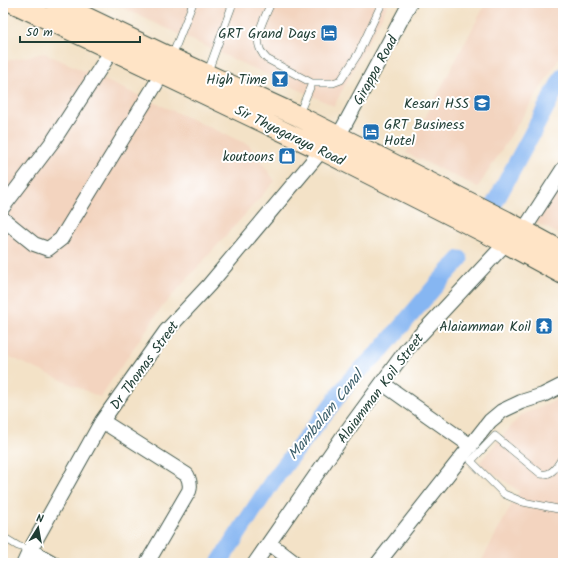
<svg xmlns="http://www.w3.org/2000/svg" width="566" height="566" viewBox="0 0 566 566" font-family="Kalam,sans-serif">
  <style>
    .built { fill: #f3d4bf }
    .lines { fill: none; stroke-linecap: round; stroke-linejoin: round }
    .canal { stroke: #86b6f2; stroke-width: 17 }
    .lane-casing { stroke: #3f564a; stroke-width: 8 }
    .street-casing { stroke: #3f564a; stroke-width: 16 }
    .secondary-casing { stroke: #3f564a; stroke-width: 22 }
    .lane { stroke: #fff; stroke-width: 7 }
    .street { stroke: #fff; stroke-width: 14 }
    .secondary { stroke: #ffe4c6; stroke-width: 20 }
    .labels { text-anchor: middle; stroke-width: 4; stroke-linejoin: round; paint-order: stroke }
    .poi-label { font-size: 14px; fill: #1f3d34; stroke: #fff; text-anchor: end }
    .street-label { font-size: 14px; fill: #1f3d34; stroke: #fff }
    .water-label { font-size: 15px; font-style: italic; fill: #3e616d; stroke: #fff }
  </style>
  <rect width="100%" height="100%" fill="#fff"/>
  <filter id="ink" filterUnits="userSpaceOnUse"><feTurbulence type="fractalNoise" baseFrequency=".025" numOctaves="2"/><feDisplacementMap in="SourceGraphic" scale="8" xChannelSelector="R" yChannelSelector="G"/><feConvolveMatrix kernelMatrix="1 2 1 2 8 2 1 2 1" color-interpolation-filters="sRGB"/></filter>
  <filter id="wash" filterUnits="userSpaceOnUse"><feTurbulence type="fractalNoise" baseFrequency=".012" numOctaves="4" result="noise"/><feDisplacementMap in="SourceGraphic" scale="16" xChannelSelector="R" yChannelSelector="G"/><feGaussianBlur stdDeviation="0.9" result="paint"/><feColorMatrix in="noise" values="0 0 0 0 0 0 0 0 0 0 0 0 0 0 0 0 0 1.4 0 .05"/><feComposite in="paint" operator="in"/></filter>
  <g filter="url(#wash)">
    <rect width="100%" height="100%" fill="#f3e2c7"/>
    <path class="built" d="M112,3H389L334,106Z
      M486,3H563V53L478,187L406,153Z
      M44,53L249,145L275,181L162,307L100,397L3,354V61Z
      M554,184L563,189V236L535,222Z
      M563,397V563H478L482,560L519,491L479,463L521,415Z"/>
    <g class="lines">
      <path class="canal" d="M492,208L563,76
        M219,563L272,482L352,378L382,349L438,283L460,259"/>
    </g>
  </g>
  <g filter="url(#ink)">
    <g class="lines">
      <g class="lane-casing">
        <path id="lane" d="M271,3C263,22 249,42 267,59L312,83H333L341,80L358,54L382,3
          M172,56L193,3
          M207,74L233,3
          M298,116L312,83
          M563,457C557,465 553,476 541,474L495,436L471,461L504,494L523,502L563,510
          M3,537L18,546L30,550"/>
      </g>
      <g class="street-casing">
        <path id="street" d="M338,137L410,3
          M3,207L53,141L112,50
          M3,219L34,244L48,249L61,239L162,74
          M523,231L563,169
          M382,383L471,446
          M102,421L187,475C190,481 191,485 189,491L147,563
          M269,543L295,563
          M30,550L53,563
          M24,563L30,550L102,421L166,331L209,285L322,150
          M255,563L341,439L407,349L506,243
          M378,563L490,421L502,411L521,402L543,395L563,385"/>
      </g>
      <g class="secondary-casing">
        <path id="secondary" d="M14,3L322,150L506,243L563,274
          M56,3L171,58L298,116L506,221L563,252"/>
      </g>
      <use href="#lane" class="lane"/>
      <use href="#street" class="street"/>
      <use href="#secondary" class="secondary"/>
    </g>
  </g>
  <defs>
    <g id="hotel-square" transform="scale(0.9)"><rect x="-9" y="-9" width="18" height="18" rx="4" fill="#1f6fb2" stroke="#fff"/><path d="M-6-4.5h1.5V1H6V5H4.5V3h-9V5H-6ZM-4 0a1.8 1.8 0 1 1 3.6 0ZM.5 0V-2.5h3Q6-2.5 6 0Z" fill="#fff"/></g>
    <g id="bar-square" transform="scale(0.9)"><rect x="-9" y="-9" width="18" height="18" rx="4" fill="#1f6fb2" stroke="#fff"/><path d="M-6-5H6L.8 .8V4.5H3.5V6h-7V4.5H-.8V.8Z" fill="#fff"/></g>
    <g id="school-square" transform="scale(0.9)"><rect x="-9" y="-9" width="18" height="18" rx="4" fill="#1f6fb2" stroke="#fff"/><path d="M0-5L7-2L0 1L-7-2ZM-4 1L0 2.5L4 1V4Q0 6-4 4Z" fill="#fff"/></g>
    <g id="shop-square" transform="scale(0.9)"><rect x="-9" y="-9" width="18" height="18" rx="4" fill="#1f6fb2" stroke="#fff"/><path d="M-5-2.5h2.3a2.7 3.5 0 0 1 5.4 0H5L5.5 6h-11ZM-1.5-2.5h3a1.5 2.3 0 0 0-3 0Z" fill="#fff"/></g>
    <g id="temple-square" transform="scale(0.9)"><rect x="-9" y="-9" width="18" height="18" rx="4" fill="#1f6fb2" stroke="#fff"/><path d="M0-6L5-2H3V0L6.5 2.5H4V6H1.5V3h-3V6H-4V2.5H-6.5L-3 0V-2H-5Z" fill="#fff"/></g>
  </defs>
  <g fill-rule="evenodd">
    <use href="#hotel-square" x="329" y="33"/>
    <use href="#bar-square" x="280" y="79"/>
    <use href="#school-square" x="482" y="103"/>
    <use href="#hotel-square" x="371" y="132"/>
    <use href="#shop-square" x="287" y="156"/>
    <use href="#temple-square" x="544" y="326"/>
  </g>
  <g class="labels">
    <g class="poi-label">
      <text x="316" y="38">GRT Grand Days</text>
      <text x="267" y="84">High Time</text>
      <text x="469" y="108">Kesari HSS</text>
      <text x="384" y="129" text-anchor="start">GRT Business<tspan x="384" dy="16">Hotel</tspan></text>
      <text x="274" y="161">koutoons</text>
      <text x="531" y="331">Alaiamman Koil</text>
    </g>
    <g class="street-label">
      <text transform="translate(375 70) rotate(-61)" y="5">Girappa Road</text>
      <text transform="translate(290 135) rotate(26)" y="5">Sir Thyagaraya Road</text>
      <text transform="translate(144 365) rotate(-54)" y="5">Dr Thomas Street</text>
      <text transform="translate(380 388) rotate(-53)" y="5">Alaiamman Koil Street</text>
    </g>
    <g class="water-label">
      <text transform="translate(325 415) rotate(-51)" y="5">Mambalam Canal</text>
    </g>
  </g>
  <rect width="566" height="566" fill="none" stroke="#fff" stroke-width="16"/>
  <g transform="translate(38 528) rotate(11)" stroke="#ffffff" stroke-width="3" paint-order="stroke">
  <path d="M0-3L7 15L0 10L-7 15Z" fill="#1f3d34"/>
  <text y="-6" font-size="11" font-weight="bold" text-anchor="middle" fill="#1f3d34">N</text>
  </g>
  <path d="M20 36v6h120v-6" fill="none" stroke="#1f3d34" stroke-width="2"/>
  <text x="26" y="36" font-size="12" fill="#1f3d34" stroke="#ffffff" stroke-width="3" paint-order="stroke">50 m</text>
</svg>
